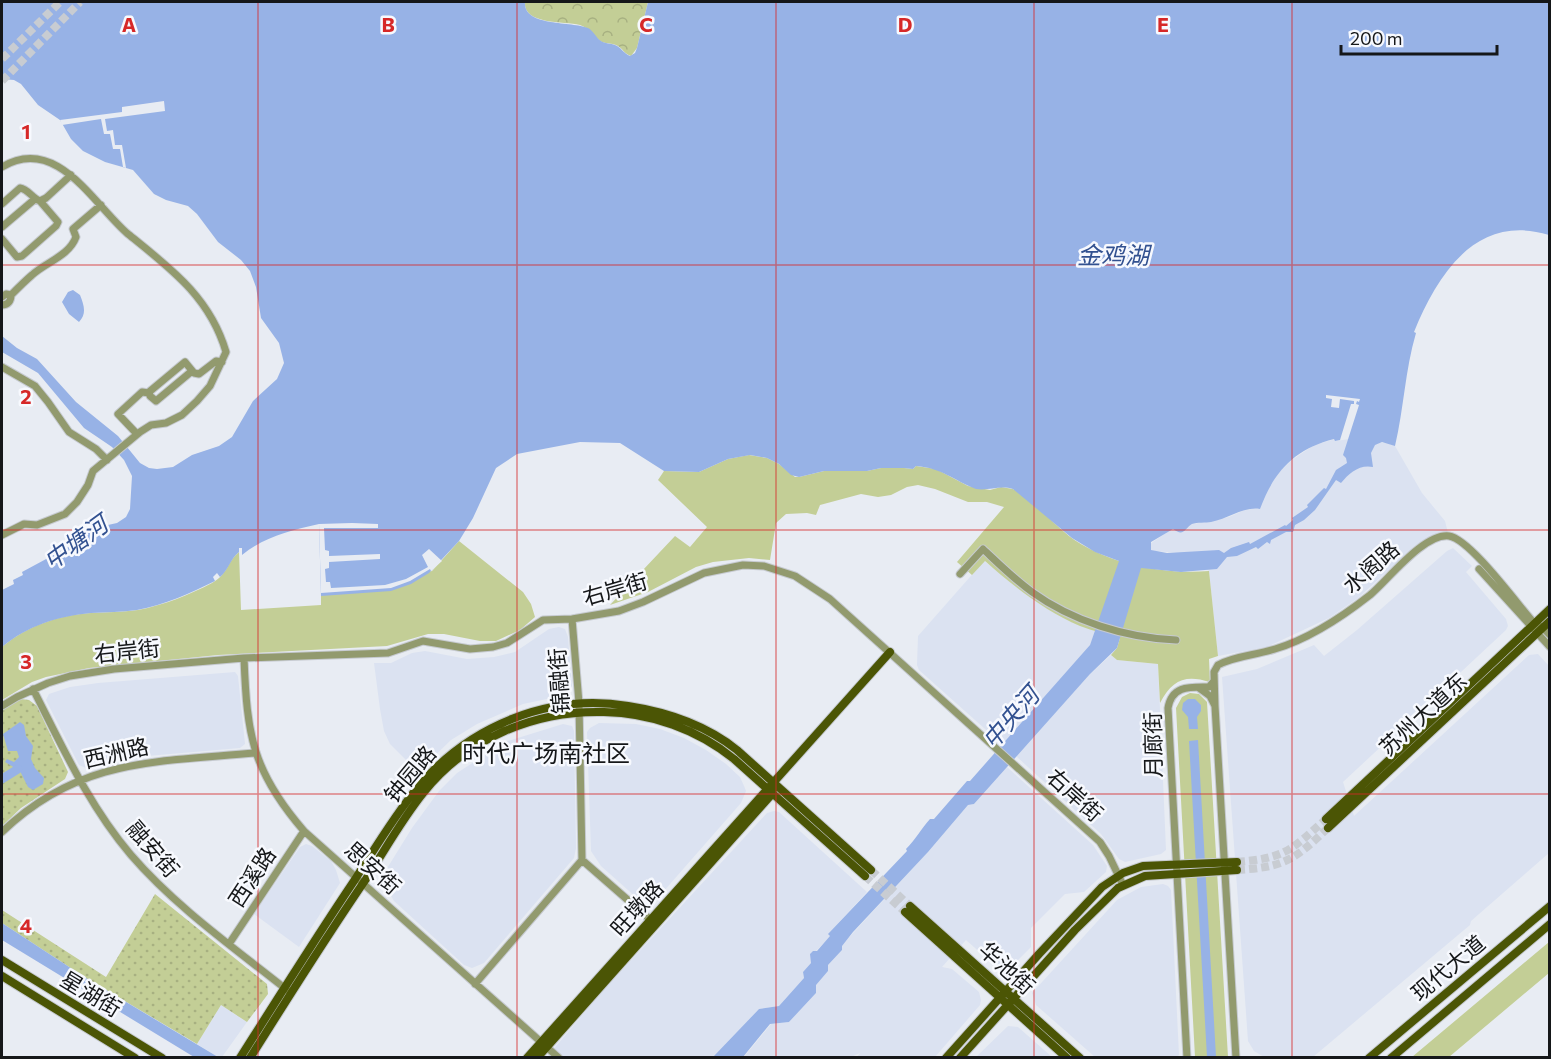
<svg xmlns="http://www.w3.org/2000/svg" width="1551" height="1059" viewBox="0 0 1551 1059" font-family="Commissioner,'Noto Sans SC',sans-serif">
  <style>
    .built { fill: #dbe2f1 }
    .grass { fill: url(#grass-dots) }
    .forest { fill: url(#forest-crowns) }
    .green { fill: #c3ce96 }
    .water { fill: #97b2e6; fill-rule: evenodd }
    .pier { fill: #e8ecf3 }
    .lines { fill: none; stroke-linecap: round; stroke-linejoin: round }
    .river { stroke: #97b2e6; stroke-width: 9 }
    .major-tunnel { stroke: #c8ccd2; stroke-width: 8; stroke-dasharray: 8 4; stroke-linecap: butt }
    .minor-casing { stroke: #c6cad0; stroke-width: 9 }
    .major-casing { stroke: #c6cad0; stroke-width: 10 }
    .minor { stroke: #929a6e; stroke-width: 7 }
    .major { stroke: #4b5505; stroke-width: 8 }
    .grid { fill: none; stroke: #d62828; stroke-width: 1.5; stroke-opacity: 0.55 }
    .labels { text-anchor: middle; stroke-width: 5; stroke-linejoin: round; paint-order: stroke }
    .street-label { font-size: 22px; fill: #151719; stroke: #f7f9fe }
    .water-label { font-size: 24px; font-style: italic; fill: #325190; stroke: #f7f9fe }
    .neighbourhood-label { font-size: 24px; fill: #151719; stroke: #f7f9fe }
    .grid-label { font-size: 20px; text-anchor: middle; font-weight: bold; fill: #d62828; stroke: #f7f9fe; stroke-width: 5; stroke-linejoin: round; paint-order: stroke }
  </style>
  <defs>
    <pattern id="grass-dots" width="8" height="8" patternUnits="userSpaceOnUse" patternTransform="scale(1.5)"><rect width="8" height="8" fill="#c3ce96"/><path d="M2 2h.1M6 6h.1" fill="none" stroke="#a7b081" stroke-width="1.8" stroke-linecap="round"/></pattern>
    <pattern id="forest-crowns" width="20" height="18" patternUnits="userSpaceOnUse" patternTransform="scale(1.5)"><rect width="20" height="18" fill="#c3ce96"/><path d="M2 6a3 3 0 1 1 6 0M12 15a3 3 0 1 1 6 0" fill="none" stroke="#a7b081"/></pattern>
  </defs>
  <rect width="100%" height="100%" fill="#e8ecf3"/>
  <path class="built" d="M1335,439L1336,441L1349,439L1388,443L1395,446L1422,493L1445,521L1448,533L1435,535L1416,545L1358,598L1329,618L1267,647L1218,656L1209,571L1180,553L1153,551L1151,550L1150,544L1173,528L1229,517L1251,507L1266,492L1279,472L1292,460L1314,445Z
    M1453,548L1472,566L1466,572L1506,619L1508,626L1506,630L1343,782L1354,816L1529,655L1538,654L1549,666V853L1471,921L1470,925L1313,1057H1264L1254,1051L1248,1041L1222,677L1257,669L1314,645L1324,656L1357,630L1447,551Z
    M984,561L1042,604L1069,621L1095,631L1090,645L1076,663L1003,745L919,670L917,665L918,636Z
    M559,627L565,629L568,637L572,686L566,695L523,704L477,724L451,740L418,772L390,744L384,731L380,709L374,663H391L412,653L425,651L467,659L494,657L515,652L549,629Z
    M1111,655L1117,660L1158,664L1166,850L1161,854L1125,862L1119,859L1101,834L1016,756L1090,674Z
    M235,672L238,676L245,744L240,748L147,756L88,769L79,765L46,700L49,694L70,687L98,683Z
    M599,723L636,724L660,729L684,738L706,750L726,764L740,777L744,786L746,791L741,803L656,900L650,903L638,899L601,866L591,851L587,732L590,728Z
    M563,724L572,726L574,731L576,848L574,858L484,963L472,968L464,965L394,901L385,886L384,878L386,870L412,828L439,791L457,773L505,742Z
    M1007,767L1093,845L1107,866L1106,872L1084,892L1065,894L1031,928V947L1007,971L1002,972L966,940L942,967L952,969L979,992L981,1000L980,1005L935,1057H857L860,1053L849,1058H743L771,1024L789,1022L816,993L815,985L828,971V965L842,950L841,946L928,852L968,805L974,804Z
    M774,811L779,812L867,892L829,933L831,936L816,951H813L811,963L803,972L804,978L779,1006L759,1009L713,1057L546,1058L601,993L767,813Z
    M306,844L312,846L331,861L336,870L340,883L299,947L254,914L300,847Z
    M1163,884L1168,886L1171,890L1179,1055L1175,1058L1095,1057L1036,1005L1032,993L1117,900L1141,887Z
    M221,1005L247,1022L222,1057H218L197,1044Z
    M1008,1026L1018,1027L1052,1057H976Z"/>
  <path class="grass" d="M21,699L29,700L37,706L68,772L65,779L21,808L2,826V710L15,701Z
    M155,894L267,984L268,994L247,1022L221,1005L197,1044L86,978L2,923V910L106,977Z"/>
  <path class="forest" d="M525,2H648L637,48L631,56C624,54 623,48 616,45C612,43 607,44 602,42C593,37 590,28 580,25C564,21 523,25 525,2Z"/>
  <path class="green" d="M749,455L767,458L779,464L795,477H799L824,471H867L881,468H904L913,469L916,466L936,469L968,486L990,490L1001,487L1013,489C1034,501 1050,521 1069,536C1106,564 1164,575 1209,571L1218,656L1209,659L1210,682C1185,674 1172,680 1160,703L1158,664L1117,660L1111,655L1117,648L1120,638C1107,634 1093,631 1080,626C1045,611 1013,586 985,561L972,575L957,562L1004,507L987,502H968L935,489L918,485L907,487L891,495L878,497L861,494L820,505L816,515L807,513L786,514L776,523L770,560L749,558L713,562L696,567L648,592L610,605L675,536L690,547L707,527L658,480L664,471L699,472L728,459Z
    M459,541L523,592L531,604L535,617L520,630L496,641H480L444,634H428L387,646L218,655L89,668L46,677L32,682L2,700V647C27,626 58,615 91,613C107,612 122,612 138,610C164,605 189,595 212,583C228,574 227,562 239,552L241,610L321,605V590L432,571Z
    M1190,693L1199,694L1207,702L1228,1057H1195L1176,708L1182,697Z
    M1549,942V973L1449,1057H1412Z"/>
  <path class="water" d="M2,2H525C523,27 572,21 588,28C594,31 596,38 601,41C605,44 611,43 615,45C621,47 623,53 630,56L635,53L637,48L648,2H1549V235C1477,213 1438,273 1414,332L1416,333C1405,370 1404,408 1395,446L1382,442L1375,445L1371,453L1373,467C1360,464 1349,473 1341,483L1336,480L1315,510L1304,520L1295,525L1293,532H1286L1271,540L1270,544L1267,542L1258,549L1256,547L1237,556L1227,557L1217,569L1181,572L1141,568L1117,648L1090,674L974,804L968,805L928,852L853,932L842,946V950L828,965V971L816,985V993L789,1022L770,1024L743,1057H713L759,1009L779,1006L804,978L803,972L811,963L810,954L813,951H817L830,936L828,934L907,851L906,849C916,839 921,829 930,819H934L967,781H970L1090,645L1119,561L1095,552L1072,538L1013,489C1000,485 989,491 976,489C953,480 942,468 916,466L913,469L904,468H881L867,471H824L799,477L791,475L779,464L767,458L750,455L728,459L699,472L664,471L620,443L580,442L517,454L496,468L473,518L459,541L429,573L411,584L391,591L321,596L319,524C291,530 264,537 242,555V548H239V552C230,559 229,569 220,577L217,573L213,577L215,581C190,593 165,605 137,610C122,612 106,612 91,613C58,616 27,626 2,647V590L14,584L13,580L23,575L22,572L74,544L85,534L94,528L117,523L126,517L130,509L132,476L124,460L112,447L84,428L38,373L2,352V336L17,348L37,359L76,402L118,436L140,463L149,468L157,469L173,467L192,455L219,446L232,437L253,401L277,379L284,363L279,343L261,318L256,287L250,271L241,260L218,242L197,214L188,206L166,200L154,194L133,170L105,162L83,151L71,139L60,120L38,105L21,84L14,80L2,79ZM1326,395L1360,399L1359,402L1357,401L1356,404L1359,405L1343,455L1346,458L1347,463L1336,470L1326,489L1324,488L1307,505L1308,507L1292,518L1293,520L1286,526L1285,525L1250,544L1249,542L1231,548L1224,553L1219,550L1167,553L1151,550V542L1173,529C1184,537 1184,529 1192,524C1197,522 1206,523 1211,522C1228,519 1244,506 1260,509C1274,471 1295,449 1334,439L1335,441L1340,440L1351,404H1354V401L1340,399L1339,408L1331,407L1332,399L1326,398Z
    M73,290L80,295C84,305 87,314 79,322L69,314L62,302L68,292Z
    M1188,699H1195L1201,705V711L1197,717L1198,729H1189L1188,717L1182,710L1183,703Z
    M20,722L24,725L26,736L33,746L31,759L35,768L44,778L43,784L33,790L28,787L20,771L5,762L7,759L14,762L19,757L17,751H8L3,734Z
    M1198,740L1216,1057H1207L1189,741Z
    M2,923L86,978L218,1057H194L2,940Z"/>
  <path class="pier" d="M164,101L165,111L105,119L107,131L113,130L115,145H122L126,168L123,167L120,149H113L110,134H104L101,119L62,125L60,120L122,112V107Z
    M352,523L378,524V528H324L325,550L329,551V556L380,554V559L329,562V568L325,569L326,582H330L331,588L385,585L406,579L428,567L422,555L429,549L442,561L431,571L430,569L410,581L391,588L321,593L319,524Z"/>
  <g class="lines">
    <path class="river" d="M2,779L18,769"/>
    <path class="major-tunnel" d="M2,59L60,2
      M2,81L80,2
      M1237,862C1286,858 1291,850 1326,819
      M871,870L910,906
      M1237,870C1285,867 1294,860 1328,828
      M865,876L905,912"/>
    <g class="minor-casing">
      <path id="minor" d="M2,167C57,134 94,205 128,234C170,268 210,297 226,352L210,386L197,401L182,415L166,423L151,425L140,432L93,471L88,485L77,502L65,514L37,525L24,524L2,535
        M2,204L20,188C28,189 32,198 40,201L46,198L71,175
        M2,227L35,199
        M2,239L17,257L22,256L56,226L58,222L40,201
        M2,297L6,294L11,295
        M2,305C8,305 11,301 11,295C18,288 25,281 32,275C46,262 69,256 76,237L73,229L101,205
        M2,367L35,386L48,402L69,432L96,449L107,460
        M192,371L156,401L150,396L149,392L185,362L194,373L199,374L216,361L222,362
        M137,434L118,414L142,392L149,393
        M1479,569L1550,647
        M960,574L983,549C999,564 1014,579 1032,592C1072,621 1126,638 1176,640
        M244,658C247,735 252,771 304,831L559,1058
        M1199,688L1210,696L1215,706L1236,1058
        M33,689C62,746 89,806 131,855C176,907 233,947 287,990
        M2,706L17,697L48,683L70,676L114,669L244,658L388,653L423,641L470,649L493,647L507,643L543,620L572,619L619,611L643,602L704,573L743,565L764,566L795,576L830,599L1100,842L1109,856L1123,885
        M1215,706L1214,672L1218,665C1234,656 1257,655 1275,649C1309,639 1342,617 1370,595C1388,580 1424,533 1449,536C1470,539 1518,605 1534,623L1542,627L1550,635
        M2,832C79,758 156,762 255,753
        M582,860L653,922
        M229,944L304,831
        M475,984L582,860L579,703L572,619
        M1187,1058L1168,708C1172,685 1190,687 1209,687L1214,681"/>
    </g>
    <g class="major-casing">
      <path id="major" d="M1326,819L1550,609
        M1328,828L1550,621
        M910,906L1080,1058
        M905,912L1067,1058
        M2,960L162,1058
        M2,976L135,1058
        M240,1058C278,998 315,939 354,881C374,850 394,816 418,787C469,726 549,693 628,706C667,712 706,725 737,750L871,870
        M250,1058C288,998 326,937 366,879C385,850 402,819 424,792C467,738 536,710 604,712C651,713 697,729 734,759L865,876
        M527,1058L890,652
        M537,1058L772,794L773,789
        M946,1058L1039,954L1102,887L1123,873L1143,866L1237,862
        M960,1058L1075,930L1118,888L1145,876L1237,870
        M1369,1058L1550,906
        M1391,1058L1550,924"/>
    </g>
    <use href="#minor" class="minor"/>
    <use href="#major" class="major"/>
  </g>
  <path class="grid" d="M258,2V1058M517,2V1058M776,2V1058M1034,2V1058M1292,2V1058M2,265H1550M2,530H1550M2,794H1550"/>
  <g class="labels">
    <g class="street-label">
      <text transform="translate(1371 567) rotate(-41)" y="8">水阁路</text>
      <text transform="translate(615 589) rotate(-16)" y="8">右岸街</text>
      <text transform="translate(127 651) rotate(-6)" y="8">右岸街</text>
      <text transform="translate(559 681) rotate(-94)" y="8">锦融街</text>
      <text transform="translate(1423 714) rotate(-43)" y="8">苏州大道东</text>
      <text transform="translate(1153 745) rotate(-91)" y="8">月廊街</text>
      <text transform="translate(116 753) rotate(-13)" y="8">西洲路</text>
      <text transform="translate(410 774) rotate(-50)" y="8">钟园路</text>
      <text transform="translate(1075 795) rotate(42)" y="8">右岸街</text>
      <text transform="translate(153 849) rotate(49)" y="8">融安街</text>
      <text transform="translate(373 868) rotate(42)" y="8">思安街</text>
      <text transform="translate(252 877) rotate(-57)" y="8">西溪路</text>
      <text transform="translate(637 908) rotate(-48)" y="8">旺墩路</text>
      <text transform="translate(1007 968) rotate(42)" y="8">华池街</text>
      <text transform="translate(1448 968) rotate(-40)" y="8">现代大道</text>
      <text transform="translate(91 994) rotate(31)" y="8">星湖街</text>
    </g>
    <g class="water-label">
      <text x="1113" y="264">金鸡湖</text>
      <text transform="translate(76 543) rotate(-36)" y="8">中塘河</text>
      <text transform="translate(1011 718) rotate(-49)" y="8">中央河</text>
    </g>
    <g class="neighbourhood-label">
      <text x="546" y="762">时代广场南社区</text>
    </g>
  </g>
  <g class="grid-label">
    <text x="129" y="32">A</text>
    <text x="388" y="32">B</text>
    <text x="646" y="32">C</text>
    <text x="905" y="32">D</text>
    <text x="1163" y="32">E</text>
    <text x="26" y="139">1</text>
    <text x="26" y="404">2</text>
    <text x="26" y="669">3</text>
    <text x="26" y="933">4</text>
  </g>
  <rect width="1551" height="1059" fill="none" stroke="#151719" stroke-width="6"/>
  <path d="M1341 45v9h156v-9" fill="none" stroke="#151719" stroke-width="3"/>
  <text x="1350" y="45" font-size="18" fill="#151719" stroke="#f7f9fe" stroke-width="4.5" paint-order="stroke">200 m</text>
</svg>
